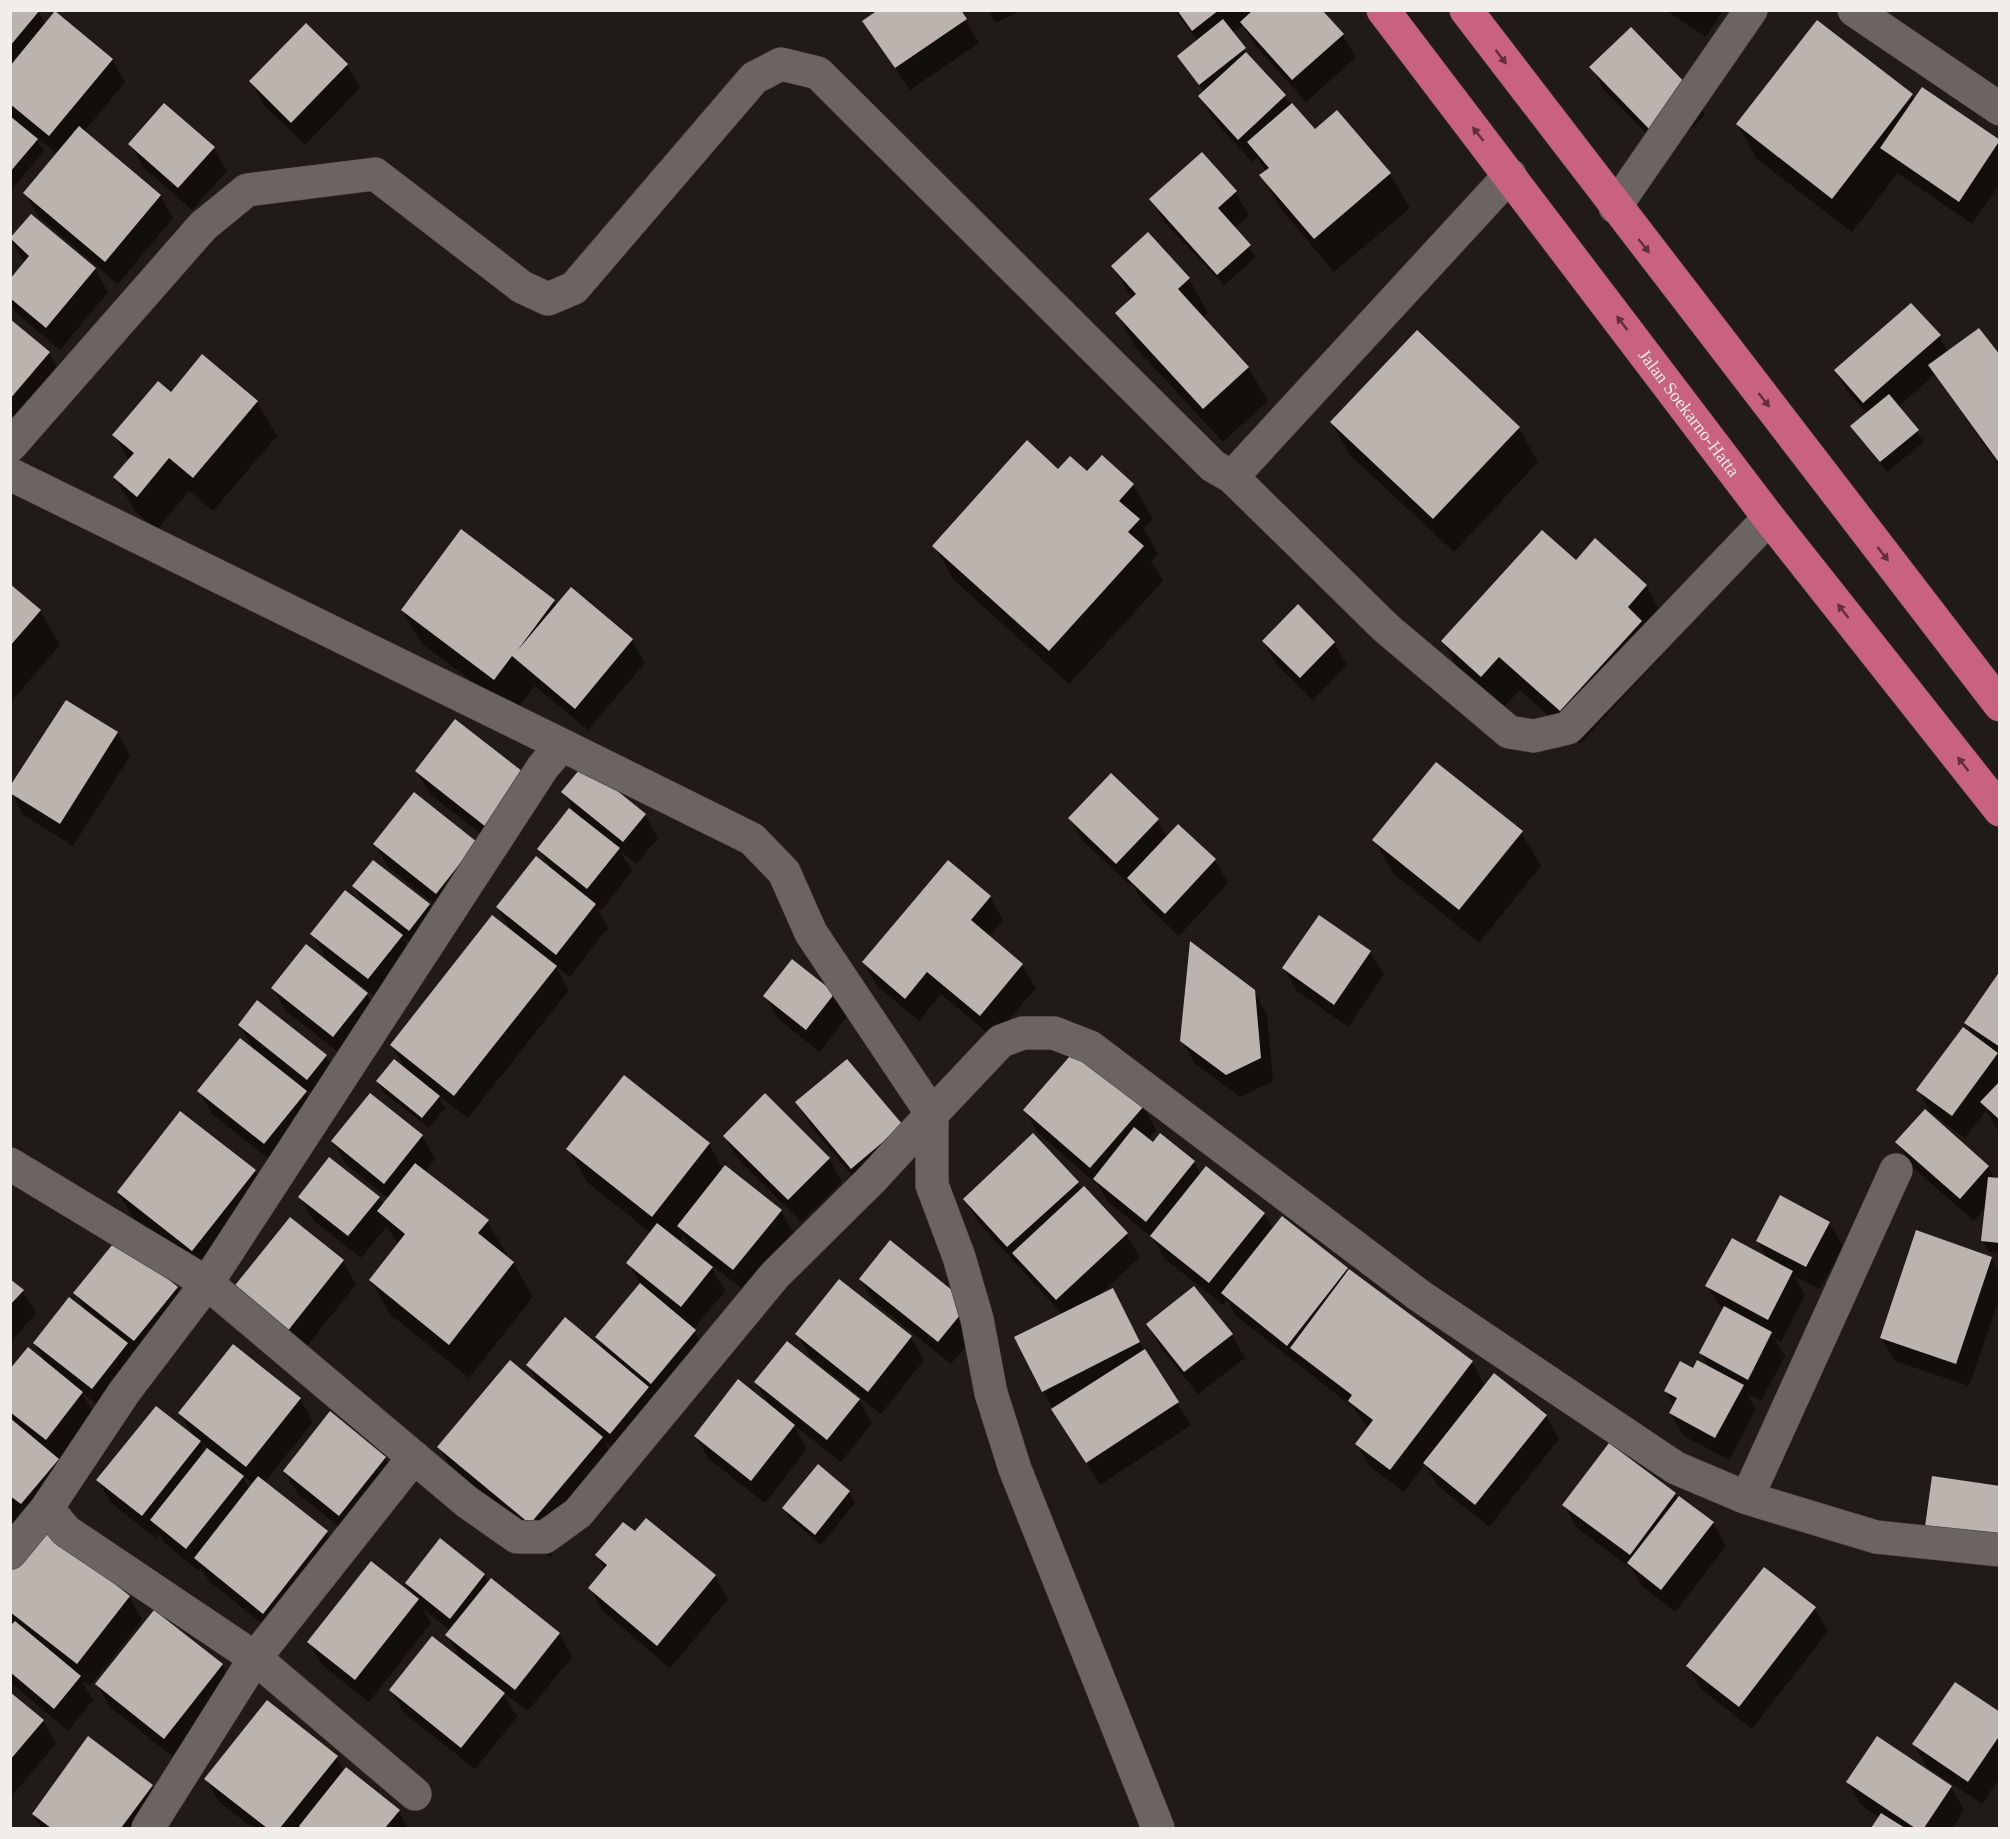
<svg xmlns="http://www.w3.org/2000/svg" width="2010" height="1839" viewBox="0 0 2010 1839" font-family="'Times New Roman',serif">
  <style>
    .shadow { fill: #0007; fill-rule: evenodd }
    .building { fill: #bcb3af }
    .lines { fill: none; stroke-linecap: round; stroke-linejoin: round }
    .minor-casing { stroke: #3e3937; stroke-width: 34 }
    .highway-casing { stroke: #3e3937; stroke-width: 34 }
    .minor { stroke: #6c6461; stroke-width: 33 }
    .highway { stroke: #c8627e; stroke-width: 33 }
    .oneway { fill: #5f2f3c }
    .labels { text-anchor: middle; stroke-width: 6; stroke-linejoin: round; paint-order: stroke }
    .street-label { font-size: 18px; fill: #f1edeb; stroke: #090606 }
  </style>
  <rect width="100%" height="100%" fill="#211b18"/>
  <path class="shadow" d="M10,10H37L46,25L112,60L125,82L84,132L160,196L173,218L118,284L38,216L25,193L57,154L34,135L44,151L13,188L10,186Z
    M959,10L979,43L910,90L864,21Z
    M988,10H1022L995,23Z
    M1174,10H1320L1342,34L1356,57L1306,102L1255,45L1243,25L1232,33L1252,60L1315,132L1337,112L1390,174L1410,208L1334,272L1281,209L1261,175L1266,172L1257,157L1252,162L1213,119L1200,96L1204,92L1179,57L1198,41Z
    M1665,10H1723L1706,37Z
    M306,25L347,65L360,88L305,145L264,105L251,82Z
    M1591,67L1692,92L1705,115L1665,153L1604,90Z
    M1923,89L2000,141V184L1972,224L1898,173L1852,232L1757,159L1738,125L1912,95L1915,100Z
    M130,144L214,148L227,171L192,210L143,167Z
    M1235,192L1249,215L1234,228L1256,257L1224,285L1164,222L1151,199Z
    M31,216L95,269L108,292L60,350L16,313L10,303V281L24,262L11,239Z
    M1113,266L1189,279L1208,313L1203,318L1248,367L1268,401L1223,442L1136,348L1117,314L1132,299Z
    M10,321L49,353L62,376L10,437Z
    M1939,336L1948,352L2000,358V467L1935,374L1898,407L1924,442L1887,472L1852,427L1868,414L1849,394L1836,371Z
    M171,394L257,402L277,436L213,511L189,491L157,530L135,511L115,477L129,461L114,435Z
    M1331,422L1519,428L1538,462L1454,552L1351,456Z
    M1102,457L1133,485L1153,519L1144,529L1158,554L1151,561L1163,581L1069,684L954,580L934,546L1058,471L1087,473Z
    M10,586L40,611L60,645L10,703Z
    M1646,586L1665,620L1650,637L1661,656L1580,744L1520,690L1501,710L1462,676L1443,642Z
    M554,601L557,607L632,640L645,663L588,730L535,686L514,713L422,644L402,610Z
    M1263,642L1334,643L1347,665L1313,700L1277,665Z
    M456,722L500,849L430,794L417,771Z
    M117,733L130,756L73,846L22,814L10,789Z
    M563,792L645,815L658,838L637,864L620,851L632,871L601,911L596,907L608,928L570,977L555,966L569,990L468,1118L438,1095L445,1108L429,1128L384,1093L378,1082L406,1070L391,1045L512,933L497,907L551,869L539,849L576,815Z
    M1070,818L1157,820L1167,837L1215,860L1228,883L1179,936L1142,901L1132,883L1130,885L1083,841Z
    M1521,832L1541,866L1479,943L1394,874L1374,840Z
    M475,843L449,916L388,867L375,844Z
    M948,862L990,897L1003,920L989,937L1022,965L1036,988L993,1038L941,994L919,1021L877,986L864,963Z
    M354,886L429,905L442,928L422,953L403,937L415,959L381,1001L347,974L345,976L367,994L381,1017L347,1059L286,1011L273,988L329,963L312,934L366,908Z
    M1370,952L1384,975L1348,1027L1297,991L1284,969Z
    M2000,974V1133L1986,1110L1965,1138L1931,1113L1918,1090L1974,1037L1966,1023Z
    M1253,991L1267,1015L1273,1081L1240,1097L1195,1064L1182,1041Z
    M834,994L847,1017L820,1052L778,1019L765,996Z
    M258,1002L326,1056L339,1079L321,1102L304,1089L319,1115L278,1166L212,1114L199,1091L255,1051L239,1025Z
    M370,1095L422,1136L435,1159L425,1172L487,1221L507,1255L506,1257L513,1263L533,1297L469,1378L390,1314L370,1280L398,1245L387,1226L361,1258L313,1220L300,1197L379,1198L383,1205L389,1199L346,1164L333,1142Z
    M797,1102L902,1126L865,1191L810,1125Z
    M1143,1107L1156,1130L1147,1140L1194,1162L1201,1175L1264,1214L1273,1230L1347,1269L1472,1362L1485,1386L1546,1416L1559,1439L1489,1527L1438,1486L1425,1464L1404,1492L1370,1467L1356,1444L1368,1428L1354,1408L1236,1316L1227,1300L1223,1305L1165,1259L1153,1238L1108,1202L1099,1186L1038,1133L1025,1110Z
    M1925,1111L1988,1167L1995,1179L2000,1180V1253L1989,1252L1983,1241L1986,1207L1974,1221L1910,1165L1897,1142Z
    M181,1113L255,1171L275,1205L212,1284L138,1226L118,1192Z
    M724,1136L829,1159L842,1182L801,1222L738,1159Z
    M709,1144L723,1170L781,1211L794,1233L746,1292L709,1263L725,1291L693,1330L708,1354L624,1456L603,1440L622,1472L550,1557L458,1481L439,1447L540,1386L528,1365L605,1352L597,1338L641,1285L628,1263L651,1233L588,1183L568,1149ZM684,1236L694,1254L679,1242Z
    M1077,1183L1126,1234L1140,1257L1097,1297L1125,1313L1144,1351L1191,1425L1100,1485L1043,1392L1063,1315L978,1222L965,1199Z
    M1829,1223L1843,1246L1820,1289L1794,1276L1805,1295L1781,1342L1774,1338L1785,1356L1761,1401L1747,1394L1756,1409L1729,1460L1684,1436L1670,1413L1674,1406L1666,1391L1694,1370L1710,1369L1701,1353L1723,1311L1707,1286L1768,1259L1757,1241Z
    M1991,1258L2000,1272V1296L1969,1386L1895,1361L1881,1338Z
    M343,1261L356,1284L297,1359L243,1317Z
    M861,1280L968,1305L981,1328L951,1364L874,1302Z
    M10,1281L22,1290L36,1313L10,1343Z
    M177,1288L190,1310L148,1363L129,1349L140,1366L105,1411L82,1393L95,1416L34,1526L19,1514L27,1527L10,1547V1371L47,1365L34,1343L86,1311L75,1293Z
    M1194,1288L1232,1335L1245,1358L1198,1394L1161,1348L1148,1325Z
    M797,1334L911,1337L924,1360L881,1414L810,1357Z
    M756,1383L859,1400L872,1423L841,1462L794,1425L807,1449L765,1503L709,1459L695,1436L770,1406Z
    M300,1399L313,1422L264,1483L326,1532L340,1555L276,1635L209,1581L201,1568L199,1571L165,1543L159,1534L156,1538L111,1503L98,1480L193,1436L180,1413ZM201,1442L209,1449L206,1452ZM241,1474L254,1484L250,1490Z
    M385,1458L398,1480L353,1538L298,1494L284,1471Z
    M818,1466L849,1492L855,1503L821,1545L791,1519L784,1508Z
    M1675,1494L1678,1500L1713,1523L1726,1546L1675,1612L1642,1586L1632,1569L1577,1528L1564,1505Z
    M45,1531L129,1597L142,1620L90,1686L81,1680L93,1700L68,1731L10,1682V1628L13,1625L10,1623V1574Z
    M636,1533L715,1576L728,1599L670,1668L603,1611L590,1588L605,1570L597,1555Z
    M484,1575L489,1583L559,1634L572,1657L528,1711L501,1691L517,1717L475,1769L404,1713L391,1690L461,1660L447,1635L451,1631L423,1609L431,1623L369,1702L322,1665L309,1642L414,1597L407,1583Z
    M1814,1608L1828,1631L1752,1729L1701,1689L1688,1666Z
    M154,1612L222,1665L235,1688L178,1761L110,1707L97,1684Z
    M10,1694L43,1721L56,1744L10,1798Z
    M2000,1714V1777L1982,1804L1927,1767L1914,1744Z
    M336,1757L344,1771L398,1811L408,1828H253L219,1802L206,1779Z
    M1848,1782L1951,1787L1964,1810L1952,1828H1872L1880,1818L1861,1805Z
    M152,1786L165,1809L151,1828H41L33,1814Z"/>
  <path class="building" d="M10,10H40L10,46Z
    M878,10H961L967,19L895,68L862,21Z
    M1177,10H1219L1192,31Z
    M1253,10H1322L1344,34L1292,80L1240,22Z
    M55,11L113,59L49,136L10,104V66Z
    M1223,19L1246,48L1199,85L1177,56Z
    M1817,20L1913,94L1832,199L1736,124Z
    M306,23L348,64L291,123L249,81Z
    M1631,27L1693,91L1651,131L1589,67Z
    M1246,52L1286,95L1238,140L1198,96Z
    M1922,87L2000,140L1959,202L1880,148Z
    M164,103L215,147L178,188L128,144Z
    M1292,103L1315,129L1337,110L1391,173L1314,239L1259,175L1269,168L1247,142Z
    M10,116L38,139L10,172Z
    M79,126L161,195L105,262L23,193Z
    M1202,152L1237,191L1218,208L1251,245L1217,275L1149,199Z
    M31,214L96,268L46,328L10,298V279L29,256L10,238Z
    M1148,232L1190,278L1178,289L1249,367L1203,409L1115,313L1136,294L1111,266Z
    M1911,303L1941,335L1863,403L1834,370Z
    M10,319L50,352L10,399Z
    M1979,328L2000,355V464L1928,365Z
    M1417,330L1520,427L1433,519L1330,422Z
    M202,354L258,401L193,478L169,458L137,497L113,477L134,453L112,435L158,381L171,392Z
    M1889,394L1919,430L1880,462L1850,426Z
    M1027,440L1058,469L1070,456L1087,471L1102,455L1134,484L1119,501L1140,519L1128,532L1144,546L1049,651L932,546Z
    M461,529L555,600L517,651L571,587L633,639L575,709L512,656L494,680L401,610Z
    M1542,530L1576,560L1595,538L1647,585L1628,607L1642,621L1560,711L1499,657L1481,677L1441,641Z
    M10,584L41,610L10,646Z
    M1298,604L1335,642L1300,678L1262,641Z
    M66,700L118,732L60,824L10,793V786Z
    M455,719L527,775L486,827L415,771Z
    M1436,762L1523,831L1459,910L1372,840Z
    M584,764L646,814L623,842L561,792Z
    M1111,773L1159,819L1116,864L1068,818Z
    M414,792L477,842L436,894L373,844Z
    M569,808L620,848L587,889L537,849Z
    M1178,824L1216,859L1165,914L1127,878Z
    M536,856L596,904L556,955L496,907Z
    M373,860L430,904L409,931L352,886Z
    M948,860L991,896L971,920L1023,964L980,1016L927,972L905,999L862,962Z
    M345,890L403,935L368,979L310,934Z
    M492,915L557,966L454,1096L390,1045Z
    M1319,915L1371,951L1334,1005L1282,968Z
    M1190,941L1255,990L1261,1058L1226,1075L1180,1041Z
    M306,944L368,993L333,1037L271,988Z
    M792,959L835,993L806,1030L763,996Z
    M2000,971V1047L1964,1023Z
    M257,1000L327,1055L307,1080L238,1025Z
    M1963,1027L1998,1053L1952,1116L1916,1090Z
    M240,1038L307,1091L264,1144L197,1091Z
    M1077,1048L1144,1106L1090,1168L1023,1110Z
    M394,1059L440,1096L422,1118L376,1081Z
    M847,1059L903,1125L851,1169L795,1102Z
    M624,1075L710,1143L652,1217L566,1149Z
    M2000,1081V1120L1980,1102Z
    M370,1093L423,1135L384,1184L331,1141Z
    M765,1093L830,1158L788,1200L723,1136Z
    M1925,1109L1989,1166L1960,1199L1895,1142Z
    M180,1111L256,1170L192,1251L117,1192Z
    M1134,1127L1153,1142L1160,1133L1195,1161L1146,1222L1093,1179Z
    M1033,1133L1079,1182L1007,1247L963,1199Z
    M329,1157L380,1197L348,1236L298,1197Z
    M415,1163L489,1220L478,1233L514,1262L449,1345L369,1280L405,1234L377,1211Z
    M725,1165L782,1210L733,1270L677,1226Z
    M1206,1166L1265,1213L1209,1283L1150,1236Z
    M1988,1177L2000,1178V1243L1981,1241Z
    M1084,1186L1128,1233L1056,1300L1012,1253Z
    M1780,1195L1830,1222L1806,1267L1756,1241Z
    M1282,1216L1348,1268L1287,1346L1221,1293Z
    M290,1217L344,1260L283,1337L228,1294Z
    M657,1223L713,1267L681,1307L626,1263Z
    M1916,1230L1992,1257L1956,1364L1880,1338Z
    M1732,1238L1793,1271L1768,1320L1705,1286Z
    M117,1239L178,1287L134,1341L73,1293Z
    M890,1240L969,1304L938,1342L859,1279Z
    M1349,1269L1473,1361L1390,1470L1355,1444L1373,1420L1348,1401L1352,1395L1290,1348Z
    M10,1279L24,1290L10,1305Z
    M839,1279L912,1336L868,1392L795,1334Z
    M640,1283L696,1330L651,1384L595,1337Z
    M1194,1286L1233,1334L1184,1372L1146,1324Z
    M1113,1288L1140,1342L1042,1392L1014,1337Z
    M69,1297L128,1343L92,1389L33,1343Z
    M1724,1306L1772,1332L1748,1380L1699,1353Z
    M565,1317L649,1387L610,1434L526,1365Z
    M787,1341L860,1399L827,1440L754,1382Z
    M233,1344L301,1398L246,1467L178,1413Z
    M28,1347L83,1392L46,1440L10,1412V1369Z
    M1145,1349L1179,1402L1086,1463L1051,1409Z
    M510,1360L603,1437L530,1524L437,1447Z
    M1697,1360L1744,1385L1715,1438L1669,1413L1677,1398L1664,1391L1680,1361L1693,1368Z
    M1494,1373L1547,1415L1475,1505L1423,1463Z
    M738,1379L795,1425L751,1481L694,1436Z
    M156,1406L201,1441L142,1516L96,1480Z
    M330,1411L386,1457L339,1516L283,1471Z
    M10,1418L59,1459L21,1504L10,1496Z
    M1609,1443L1676,1493L1630,1555L1562,1505Z
    M207,1448L244,1476L186,1549L150,1520Z
    M818,1464L850,1491L815,1535L782,1508Z
    M258,1476L328,1531L263,1614L194,1558Z
    M1932,1476L2000,1486V1544L1924,1534Z
    M1679,1496L1714,1522L1661,1590L1627,1563Z
    M646,1518L716,1575L657,1646L588,1588L607,1565L595,1555L623,1522L635,1531Z
    M45,1528L130,1596L77,1664L10,1612V1572Z
    M440,1538L485,1574L450,1619L405,1583Z
    M371,1561L419,1599L355,1680L307,1642Z
    M1764,1567L1816,1607L1739,1707L1686,1666Z
    M491,1578L560,1633L515,1690L445,1635Z
    M154,1610L223,1664L164,1739L95,1684Z
    M15,1621L81,1676L54,1709L10,1672V1626Z
    M432,1636L505,1693L461,1748L389,1690Z
    M1955,1682L2000,1712V1735L1968,1782L1912,1744Z
    M10,1692L44,1720L10,1760Z
    M267,1700L338,1756L280,1828H267L204,1779Z
    M88,1736L153,1785L121,1828H51L32,1814Z
    M1877,1736L1952,1786L1924,1828H1915L1846,1782Z
    M346,1767L400,1810L385,1828H301L299,1826Z
    M1881,1813L1905,1828H1871Z"/>
  <g class="lines">
    <g class="minor-casing">
      <path id="minor" d="M1854,10L2000,109
        M1615,207L1751,10
        M10,446L203,226L247,190L375,174L522,287L548,299L574,288L754,78L781,64L818,73L1213,466L1232,477L1386,628L1509,732L1534,736L1568,728L1769,518
        M10,474L562,745L543,767L207,1283L125,1391L47,1508L66,1531L255,1658L415,1794
        M1232,477L1510,175
        M10,1164L207,1283L467,1502L517,1537H545L578,1513L775,1275L872,1179L932,1114L811,933L784,872L752,839L562,745
        M1747,1498L1896,1170
        M10,1553L47,1508
        M148,1828L255,1658L414,1457
        M1158,1828L1015,1469L991,1393L977,1319L959,1257L932,1185V1114L1001,1041L1023,1033H1054L1090,1047L1420,1296L1676,1468L1747,1498L1876,1537L2000,1550"/>
    </g>
    <g class="highway-casing">
      <g id="highway">
        <path id="s1" d="M1383,10L1769,518L2000,810"/>
        <path d="M1466,10L2000,705"/>
      </g>
    </g>
    <use href="#minor" class="minor"/>
    <use href="#highway" class="highway"/>
  </g>
  <defs><path id="oneway-solid" d="M-6-.8H1V-3.2L6.5 0L1 3.2V.8H-6Z" transform="scale(1.5)"/></defs>
  <g class="oneway">
    <use href="#oneway-solid" transform="translate(1501 57) rotate(53)"/>
    <use href="#oneway-solid" transform="translate(1478 134) rotate(-128)"/>
    <use href="#oneway-solid" transform="translate(1644 246) rotate(52)"/>
    <use href="#oneway-solid" transform="translate(1622 323) rotate(-127)"/>
    <use href="#oneway-solid" transform="translate(1764 400) rotate(52)"/>
    <use href="#oneway-solid" transform="translate(1883 554) rotate(52)"/>
    <use href="#oneway-solid" transform="translate(1843 611) rotate(-128)"/>
    <use href="#oneway-solid" transform="translate(1963 764) rotate(-128)"/>
  </g>
  <g class="labels">
    <g class="street-label">
      <text dy="6" stroke="none"><textPath href="#s1" startOffset="506">Jalan Soekarno-Hatta</textPath></text>
    </g>
  </g>
  <rect width="2010" height="1839" fill="none" stroke="#f1edeb" stroke-width="24"/>
</svg>
